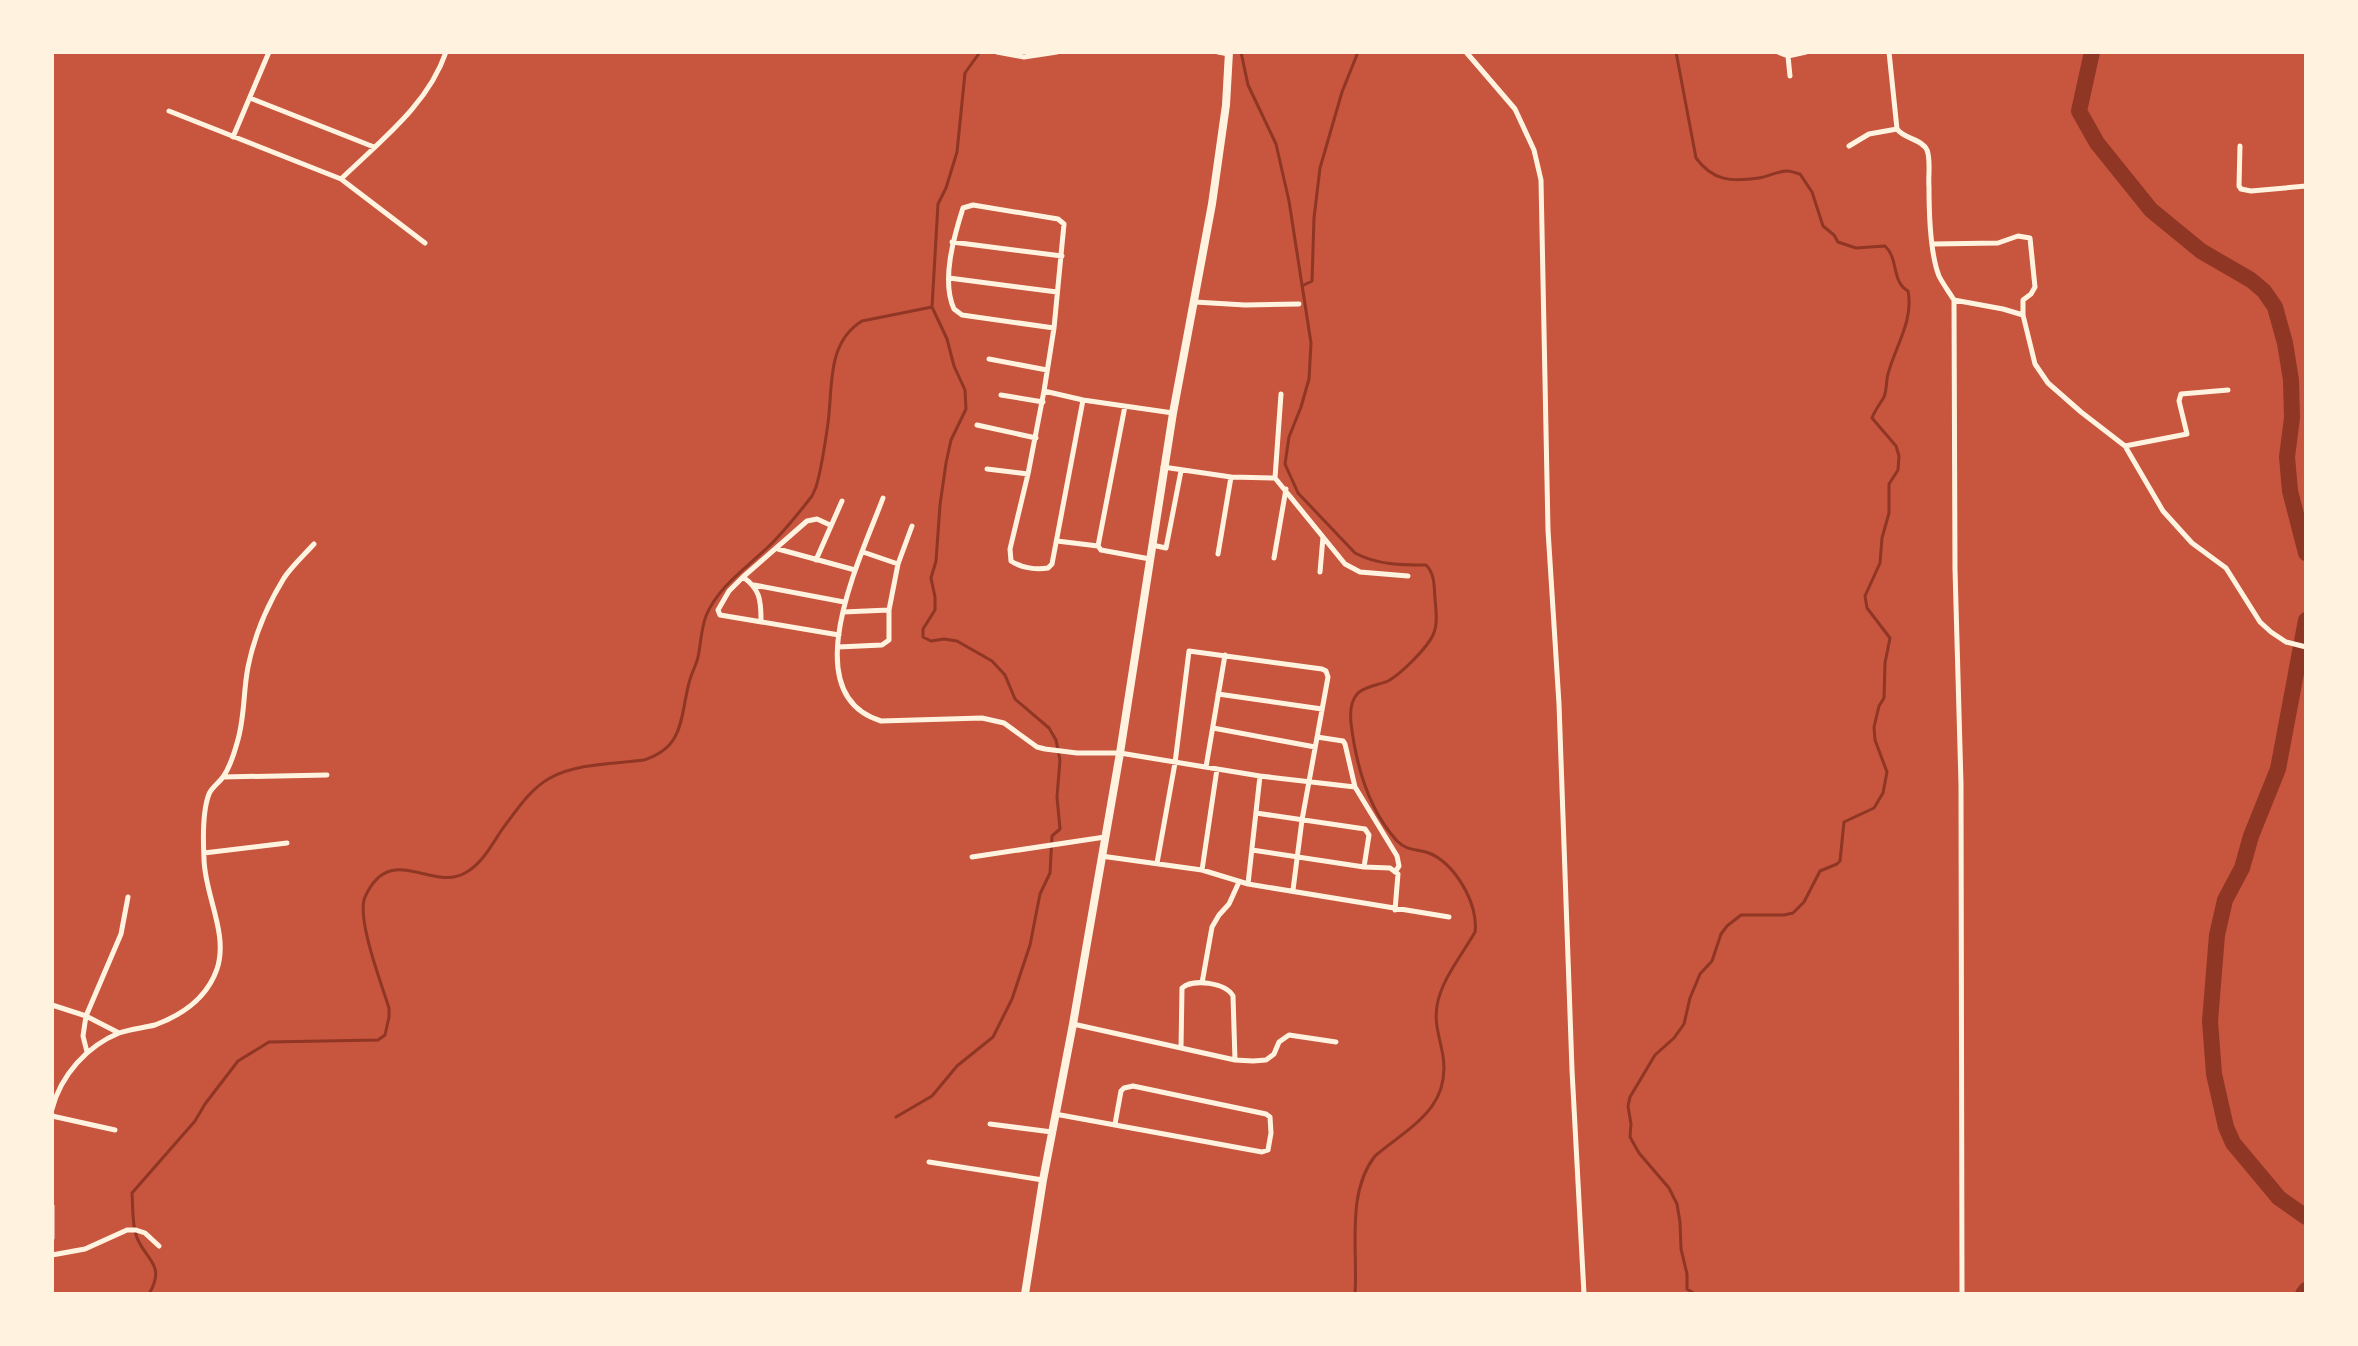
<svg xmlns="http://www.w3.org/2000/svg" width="2358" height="1346" viewBox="0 0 2358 1346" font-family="'Times New Roman',serif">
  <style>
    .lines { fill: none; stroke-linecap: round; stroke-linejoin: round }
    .stream { stroke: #8f3625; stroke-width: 3 }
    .river { stroke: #8f3625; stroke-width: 16 }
    .minor { stroke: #fff3e0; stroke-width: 5 }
    .primary { stroke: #fff3e0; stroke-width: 8 }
  </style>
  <rect width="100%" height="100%" fill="#c8553d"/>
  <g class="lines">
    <path class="stream" d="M1241,52L1248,85L1276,144L1289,201L1311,343L1309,379L1301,407L1289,437L1285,464L1298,493L1355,553C1377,565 1402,565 1426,565C1435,574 1434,586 1435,599C1436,610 1438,625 1433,635C1427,648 1401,674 1388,681C1379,685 1366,686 1358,693C1350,701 1350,713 1351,723C1356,765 1368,809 1397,841C1406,850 1415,849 1426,852C1454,861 1479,904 1475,932C1462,955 1441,980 1437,1006C1434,1024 1440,1038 1443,1056C1451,1109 1409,1127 1375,1156C1346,1193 1358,1249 1355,1294
      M1676,52L1696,158C1713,181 1731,182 1759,178C1768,177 1777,171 1787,171C1791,171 1796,173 1800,174L1812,192L1823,226L1834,235L1838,242L1856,248L1885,246C1899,259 1891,281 1908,291C1914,320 1895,347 1888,374C1886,381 1887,390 1884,397C1880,404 1875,410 1872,418L1896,446L1899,456L1898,470L1889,484V513L1882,538L1880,563L1865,596L1867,608L1890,638L1885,663L1884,698L1879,706L1874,727L1875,740L1887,772L1883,793L1874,808L1844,822L1840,861L1837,864L1820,871L1804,902L1793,913L1784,915H1741L1727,926L1721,934L1712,961L1700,974L1690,998L1684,1024L1674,1038L1655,1055L1630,1097L1628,1106L1631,1124L1630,1137L1639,1153L1669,1188L1677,1204L1680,1222L1681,1249L1687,1274V1289L1695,1294
      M1302,286L1312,281L1314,218L1320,168L1342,92L1358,52
      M896,1117L932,1096L957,1066L993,1037L1012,999L1030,945L1040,894L1050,873L1052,836L1060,829L1057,797L1060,760L1056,740L1049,728L1015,699L1005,675L992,661L957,641L944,639L931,641L923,637V629L935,610V597L931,578L936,561L940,505L946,463L951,440L966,409L965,390L954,366L947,339L932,307
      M149,1294C167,1263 144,1260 136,1235C132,1222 133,1207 132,1193L195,1121L205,1104L238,1061L269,1042L378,1040L385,1035L389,1017V1008C382,985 356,918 365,897C390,841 431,892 465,873C483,863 492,844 503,828C517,810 530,789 550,778C577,763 614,764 644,760C685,747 680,717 689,683C691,674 696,666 698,657C701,643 701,629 706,616C717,588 746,568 767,548C783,533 798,514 812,496L816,487C822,467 825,444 828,423C833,388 826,343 862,321L932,307L938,204L946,188L957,152L965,73L980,52"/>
    <path class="river" d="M2092,52L2079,111L2097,143L2151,210L2201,251L2251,280L2264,291L2275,307L2285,343L2291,380L2292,418L2287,457L2290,491L2306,553
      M2306,620L2278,769L2251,836L2242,868L2225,900L2217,935L2210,1021L2214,1074L2226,1127L2233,1143L2279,1198L2306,1217
      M2303,1294L2306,1290"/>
    <path class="minor" d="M997,52L1024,57L1057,52
      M1218,52L1229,54
      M1466,52L1515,109L1534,150L1541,180L1548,530L1559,704L1572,1070L1584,1294
      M1778,52L1788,56L1806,52
      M1889,52L1897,129C1904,139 1922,139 1927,150C1931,160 1928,176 1929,187C1929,212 1930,253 1939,276C1943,284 1949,292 1954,300L2003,309L2023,315L2035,364L2048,383L2081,412L2125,446L2163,511L2192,543L2226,568L2260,622L2271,632L2286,642L2306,647
      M1788,56L1790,76
      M250,98L374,147
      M169,111L341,179L425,243
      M233,137L269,52
      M1849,146L1869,134L1897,129
      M2240,146L2239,186L2241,189L2251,191L2306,186
      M341,179C380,141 428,105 446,52
      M952,242L1062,256
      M1933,244L1998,243L2018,236L2030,238L2035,287L2031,294L2023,300V315
      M949,278L1057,292
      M1954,300L1955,569L1961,784L1962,1294
      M1195,302L1245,305L1299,304
      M1054,328L962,315L954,309C941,281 954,236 963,208L973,205L1058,219L1064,224L1054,328L1044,391L1083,400L1173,413
      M989,359L1047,370
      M1044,391L1028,474L1010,549L1011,561C1021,568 1037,570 1048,568L1052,564L1083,400
      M1001,395L1043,402
      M977,425L1036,438
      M2125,446L2187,434L2179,401L2181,394L2228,390
      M1163,467L1231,477L1275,478L1345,564L1360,572L1408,576
      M987,469L1028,474
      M1275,478L1281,394
      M883,498C863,553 792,694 881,721L982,718L1004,723L1037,747L1045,749L1077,753H1120L1260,776L1355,787
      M1057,541L1098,546L1125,406
      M1152,545L1166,548L1181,471
      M1098,546L1101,550L1150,559
      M778,549L855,570
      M1218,554L1231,477
      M1274,558L1286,489
      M816,560L842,501
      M898,564L912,526
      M1320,572L1323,537
      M743,577L729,591L718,610L720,615L839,635
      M754,585L844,602
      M843,612L889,610
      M761,620C761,600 760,589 743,577L807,521L817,519L830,525
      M838,647L882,645L889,640V610L898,564L863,552
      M1218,694L1322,709
      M1213,728L1315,747
      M1317,737L1343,741L1345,744L1355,787L1397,856L1399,866L1395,872
      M1206,767L1225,655
      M223,777L327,775
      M1256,813L1365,829L1369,835L1364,867
      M1252,850L1364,867L1390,868L1398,874L1395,910
      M204,853L287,843
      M1101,856L1202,870L1248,884L1449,917
      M972,857L1105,837
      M1157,863L1175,763L1189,651L1322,669L1326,671L1328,677L1302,820L1293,890
      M1202,870L1217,769
      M1248,884L1260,776
      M1202,983L1212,927L1219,915L1229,904L1239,882
      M52,1005L86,1016L119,1033
      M1073,1024L1235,1060L1253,1061L1266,1060L1274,1054L1279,1042L1289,1035L1336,1042
      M1181,1048L1182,988C1193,978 1226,983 1233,996L1235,1060
      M87,1052L83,1036L86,1016L121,934L128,897
      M52,1109C61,1075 87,1046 119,1033C130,1029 143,1028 155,1025C182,1015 207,998 217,969C229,933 204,894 204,858C203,839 202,812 209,794C212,787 219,783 223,777C230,767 234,754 237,743C245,718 243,692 248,667C254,637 268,604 284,578C292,566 304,555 314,544
      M1055,1114L1262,1152L1268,1150L1271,1133L1270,1117L1266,1114L1133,1086L1124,1088L1121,1091L1115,1124
      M52,1116L115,1130
      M990,1124L1052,1132
      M929,1162L1043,1180
      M52,1206V1238
      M52,1255L85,1249L127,1230H136L145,1233L159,1246"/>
    <path class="primary" d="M1025,1294L1043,1180L1073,1024L1120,753L1173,413L1212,204L1226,105L1229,52"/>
  </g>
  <rect width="2358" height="1346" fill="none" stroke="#fff3e0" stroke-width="108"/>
</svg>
